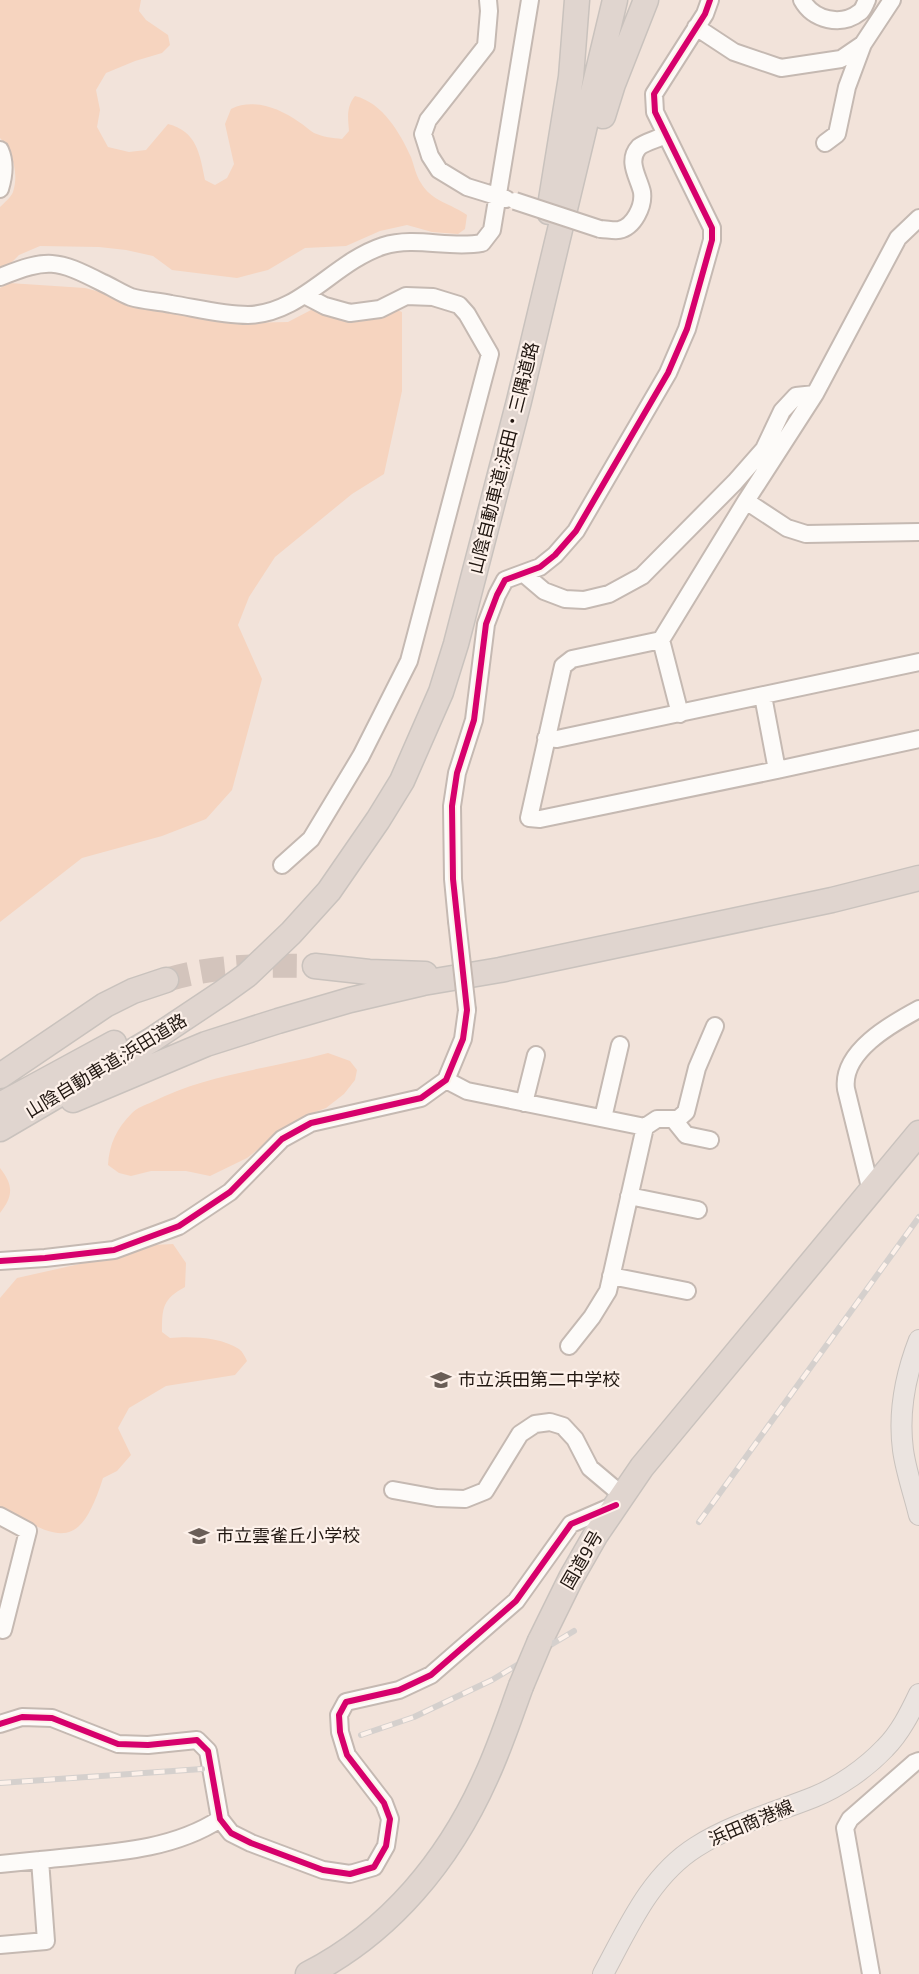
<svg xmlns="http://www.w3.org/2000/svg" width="919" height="1974" viewBox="0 0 919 1974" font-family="'Exo 2','Noto Sans JP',sans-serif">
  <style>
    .green { fill: #f6d4bf }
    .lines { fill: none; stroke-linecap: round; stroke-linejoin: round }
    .highway-tunnel { stroke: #d3c4bc; stroke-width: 24; stroke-dasharray: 24 12; stroke-linecap: butt }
    .minor-casing { stroke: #c5b9b2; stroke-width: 20 }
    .major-casing { stroke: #c9c2bd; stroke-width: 22 }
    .highway-casing { stroke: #c9c2bd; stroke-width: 27 }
    .minor { stroke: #fdfbf9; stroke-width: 16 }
    .major { stroke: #ebe4e0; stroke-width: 20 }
    .highway { stroke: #e0d5cf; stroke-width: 24 }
    .rail-casing { stroke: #d5d0cd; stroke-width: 6 }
    .rail { stroke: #fdf1ea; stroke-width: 4; stroke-dasharray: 11; stroke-linecap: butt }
    .minor-bridge-casing { stroke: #c5b9b2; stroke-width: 20; stroke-linecap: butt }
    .highway-bridge-casing { stroke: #c9c2bd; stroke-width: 27; stroke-linecap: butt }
    .minor-bridge { stroke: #fdfbf9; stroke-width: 16 }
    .highway-bridge { stroke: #e0d5cf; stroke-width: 24 }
    .cycleway-casing { stroke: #fdf1ea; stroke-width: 10 }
    .cycleway { stroke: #d6006c; stroke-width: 6 }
    .labels { text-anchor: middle; stroke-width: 4.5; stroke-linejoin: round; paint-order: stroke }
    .street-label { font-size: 18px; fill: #211711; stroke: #fdf1ea }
    .poi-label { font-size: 18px; fill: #211711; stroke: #fdf1ea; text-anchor: start }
  </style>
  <rect width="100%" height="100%" fill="#f2e3da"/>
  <path class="green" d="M0,0H141L139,11L146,20L168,35L170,45L162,53L135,61L106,73L96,90L100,110L97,127L108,147L129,152L146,150L168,124C197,131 200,155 205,180L215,185L227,178L234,164L225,124L231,109C253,98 279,108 299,122C304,125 309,130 314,133C323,137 333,138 342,139L349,131C348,118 346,107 355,96C383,103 400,133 411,157C414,165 416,176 421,183C431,201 452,204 467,215L465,229L458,234L432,232L407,225L380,231L346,246L305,248L268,270L237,278L172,270L153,256L126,250L99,247L40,246L19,255L9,265L0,269V207C4,203 11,197 13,192C19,174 13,152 0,138Z
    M9,283L85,288L187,315L245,323L288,322L311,310L379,315L392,308L402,312V391L384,474L352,494L275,557L249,597L238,625L262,679L232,790L206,819L162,836L82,858L0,922V288Z
    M328,1053L350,1061L357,1070L355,1080L344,1094L326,1108L310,1114L273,1138L247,1158L210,1176L186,1171H151L131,1176L119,1173L108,1165C109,1144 117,1128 132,1113C137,1108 145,1105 152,1102C207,1074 269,1069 328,1053Z
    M0,1168C14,1186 13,1196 0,1213Z
    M173,1244L186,1263L185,1287C163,1299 162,1307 162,1332L170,1338C190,1336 221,1337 239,1349C243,1352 245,1357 247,1361L235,1375L166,1386L129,1408L118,1428L131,1455L117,1471L103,1478C79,1554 58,1539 0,1507V1298L17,1278L115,1256L153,1245Z"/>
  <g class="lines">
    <path class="highway-tunnel" d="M166,980C214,965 266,965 315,966"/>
    <g class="minor-casing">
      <path id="minor" d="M488,0L489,11L486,46L428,120L423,134L430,156L439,170L467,187L506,199
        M802,0C813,20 841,27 860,12C863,10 865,4 867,0
        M696,27L734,52L781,68L841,59L863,44L892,0
        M825,143L837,134L847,87L863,44
        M0,150C6,163 4,176 0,189
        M600,229C606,229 614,231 619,230C634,227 644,206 642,192C639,178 626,161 639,147C645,142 658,139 665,135
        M0,277C48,258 56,259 103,283C112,287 121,293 131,297C144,301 158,301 171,304C196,308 222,315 248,315C301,314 334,262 383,246C416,236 449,249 482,243L492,230L530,0
        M746,501L787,528L806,534L919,532
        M524,574L544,591L565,599L584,600L609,594L642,576L735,482L764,449L782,411L796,396L815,394
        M661,640L572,659L563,666L529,818L540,819L777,770L763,696
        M680,714L661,640L746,501L815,394L898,238L919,218
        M546,738L557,739L919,662
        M777,770L919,739
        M282,865L311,839L361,756L409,661L490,354L467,314L459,305L433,297L406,296L380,309L350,313L325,306L304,295
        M457,921L453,879L452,806L457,773L474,720L486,624L497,595L505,580L540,567L555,555L576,531L668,373L687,329L712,240V228L655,112L654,94L705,14L710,0
        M446,1080L467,1091L645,1127
        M524,1103L536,1055
        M603,1118L620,1045
        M674,1120L686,1135L710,1140
        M871,1191L846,1089C841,1052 891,1024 919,1009
        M629,1196L698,1210
        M0,1261L45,1258L114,1250L179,1226L230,1192L282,1139L311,1123L421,1098L446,1080L463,1039L467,1010
        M611,1276L687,1291
        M569,1346L592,1317L608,1291L645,1127L657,1119H678L686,1112L697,1068L715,1026
        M393,1490L437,1498L465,1499L485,1491L520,1434L535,1424L550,1422L563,1426L575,1439L590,1468L622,1495
        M0,1516L28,1531L3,1630L0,1629
        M0,1724L22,1717L52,1718L118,1744L148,1745L197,1740L208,1751L220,1819L231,1833L251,1843L323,1870L350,1874L374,1867L386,1846L390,1819L384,1803L347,1755L340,1732L339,1715L346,1702L399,1690L431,1675L516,1601L571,1524L615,1505
        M40,1860C100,1853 168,1853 220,1819
        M0,1864L40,1860L46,1941L0,1945
        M871,1974L845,1828L850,1819L914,1763L919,1761"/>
    </g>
    <g class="major-casing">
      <path id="major" d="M919,1340C905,1376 898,1412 903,1450C906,1472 914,1494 919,1515
        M603,1974C628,1928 650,1876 696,1847C732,1824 774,1813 814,1797C839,1787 866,1768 885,1748C900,1733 910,1713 919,1694"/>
    </g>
    <g class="highway-casing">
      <path id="highway" d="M603,116L613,84L646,0
        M549,212L571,77L577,0
        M315,966L369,972L425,974
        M0,1076L105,1005L133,991L166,980
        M73,1100L206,1044L278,1021L350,1000L423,983L500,970L832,900L919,878
        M0,1105L114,1043
        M0,1129L150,1041L222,993L247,975L291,933L329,891L378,820L402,781L441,692L456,644L519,401L615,0
        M540,1641L571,1578L595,1536L642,1467L919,1133
        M308,1974C390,1932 449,1860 486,1777C500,1747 510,1716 521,1686"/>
    </g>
    <use href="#minor" class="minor"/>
    <use href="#major" class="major"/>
    <use href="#highway" class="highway"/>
    <g class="rail-casing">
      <path id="rail" d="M699,1522L919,1217
        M361,1735L414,1717L492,1680L574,1631
        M0,1783L202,1769"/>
    </g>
    <use href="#rail" class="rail"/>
    <g class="minor-bridge-casing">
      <path id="minor-bridge" d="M515,201L600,229
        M457,921L467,1010"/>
    </g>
    <g class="highway-bridge-casing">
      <path id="highway-bridge" d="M521,1686L540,1641"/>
    </g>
    <use href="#minor-bridge" class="minor-bridge"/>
    <use href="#highway-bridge" class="highway-bridge"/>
    <g class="cycleway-casing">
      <path id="cycleway" d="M0,1261L45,1258L114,1250L179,1226L230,1192L282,1139L311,1123L421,1098L446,1080L463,1039L467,1010L453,879L452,806L457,773L474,720L486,624L497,595L505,580L540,567L555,555L576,531L668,373L687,329L712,240V228L655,112L654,94L705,14L710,0
        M0,1724L22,1717L52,1718L118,1744L148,1745L197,1740L208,1751L220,1819L231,1833L251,1843L323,1870L350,1874L374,1867L386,1846L390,1819L384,1803L347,1755L340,1732L339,1715L346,1702L399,1690L431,1675L516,1601L571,1524L616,1505"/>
    </g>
    <use href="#cycleway" class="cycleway"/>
  </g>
  <defs>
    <g id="school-bare" transform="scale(1.62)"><path d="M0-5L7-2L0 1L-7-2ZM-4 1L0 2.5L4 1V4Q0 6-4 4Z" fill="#6a5e57" stroke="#fdf1ea" stroke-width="2.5" paint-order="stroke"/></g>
  </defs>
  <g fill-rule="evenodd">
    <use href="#school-bare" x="441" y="1380"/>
    <use href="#school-bare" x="199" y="1536"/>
  </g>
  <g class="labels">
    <g class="street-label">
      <text transform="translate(504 458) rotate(-76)" y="6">山陰自動車道;浜田・三隅道路</text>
      <text transform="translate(106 1066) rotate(-31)" y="6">山陰自動車道;浜田道路</text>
      <text transform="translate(582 1560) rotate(-60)" y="6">国道9号</text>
      <text transform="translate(751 1823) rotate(-23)" y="6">浜田商港線</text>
    </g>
    <g class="poi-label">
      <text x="458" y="1386">市立浜田第二中学校</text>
      <text x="216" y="1542">市立雲雀丘小学校</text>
    </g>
  </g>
</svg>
